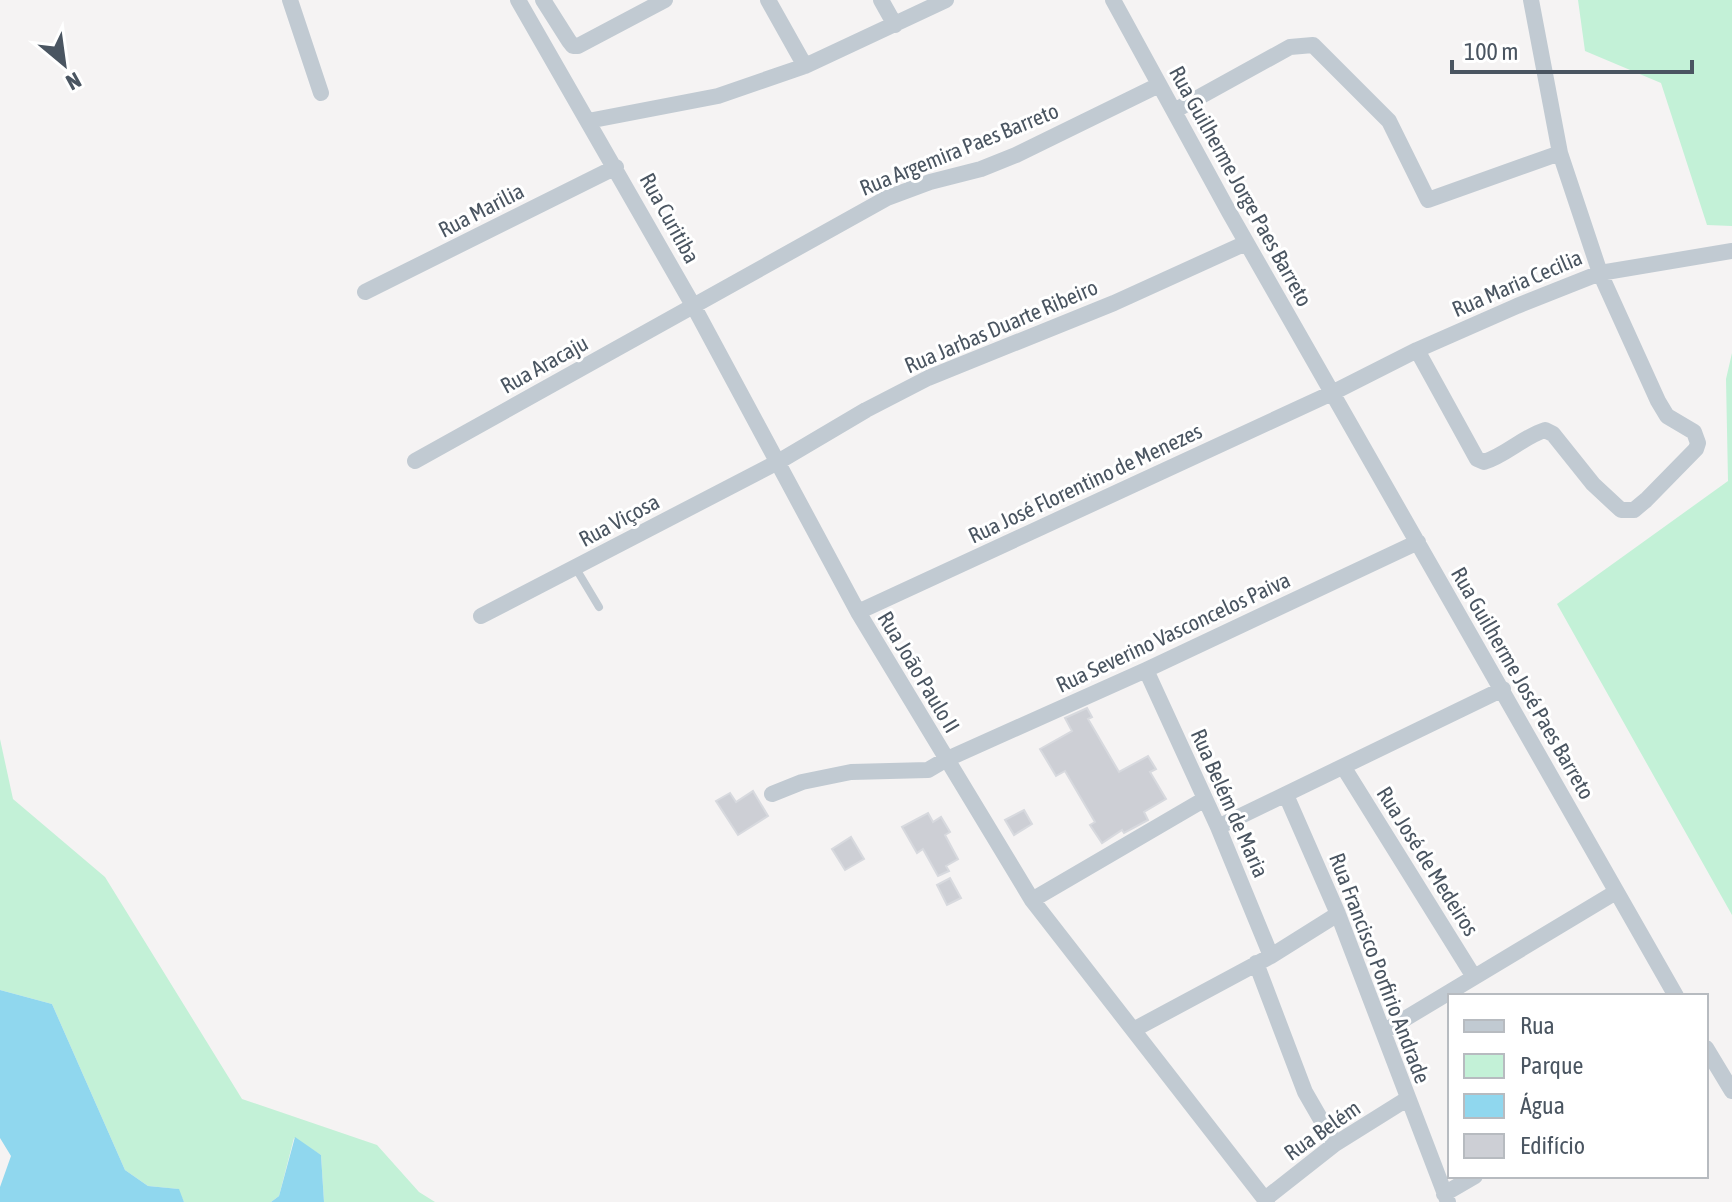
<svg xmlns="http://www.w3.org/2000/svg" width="1732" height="1202" viewBox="0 0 1732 1202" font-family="'Asap Condensed',sans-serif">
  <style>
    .green { fill: #c3f1d7 }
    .water { fill: #90d7ee }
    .building { fill: #cdcfd5; stroke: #d7d9de; stroke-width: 2 }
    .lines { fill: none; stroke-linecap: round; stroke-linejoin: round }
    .lane { stroke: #c1cad2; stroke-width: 8 }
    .street { stroke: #c1cad2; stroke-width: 16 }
    .labels { text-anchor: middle; stroke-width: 6; stroke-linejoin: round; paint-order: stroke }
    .street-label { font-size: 22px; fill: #4a5561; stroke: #fff }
  </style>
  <rect width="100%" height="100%" fill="#f5f3f3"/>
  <path class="green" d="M1578,0H1732V226L1707,225L1661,83L1585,51Z
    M1732,353V915L1557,604L1728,481L1726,379Z
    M0,739L13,799L105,877L242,1099L377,1145L419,1192L435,1202H324L321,1155L294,1138L279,1196L271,1202H184L178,1189L148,1186L125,1170L52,1004L0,990Z"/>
  <path class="water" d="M0,990L52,1004L125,1170L148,1186L179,1189L184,1202H0V1187L11,1156L0,1138Z
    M295,1137L321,1155L324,1202H271L279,1196Z"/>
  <path class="building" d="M1087,708L1092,717L1088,719L1119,772L1148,756L1156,769L1150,772L1166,799L1144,812L1148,820L1124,833L1122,830L1102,843L1090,825L1095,822L1065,771L1056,776L1040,749L1072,731L1065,718Z
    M753,791L768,816L738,835L716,801L730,793L736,802Z
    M1024,810L1032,824L1014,835L1005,820Z
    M928,813L933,822L941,817L950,832L945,835L958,859L946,866L949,871L938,876L923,849L917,853L902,827Z
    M851,837L864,859L845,870L832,849Z
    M950,878L961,898L947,905L937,885Z"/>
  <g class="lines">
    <path class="lane" d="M575,567L599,607"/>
    <path class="street" d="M290,0L321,93
      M518,0L694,307L858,612L1032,900L1267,1202
      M543,0L569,41L573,46H578L665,0
      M768,0L805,66
      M881,0L895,25
      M1113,0L1229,212L1676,996
      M1174,111L1290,47L1313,45L1389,121L1428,200L1560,153
      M588,121L718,96L805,66L946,0
      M365,292L616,167
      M1417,350L1477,459L1484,462C1506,455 1523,437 1545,430L1553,434L1593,484L1621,510H1634L1646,500L1696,449L1698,443L1694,432L1667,416L1658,401L1600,273L1560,153L1531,0
      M415,461L887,198L930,182L981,169L1016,155L1159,85
      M858,612L1332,393L1417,350L1517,306L1600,273L1732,251
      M481,616L778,462L866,410L928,378L1114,303L1246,243
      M1146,670L1218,827L1271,956
      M1344,768L1474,977
      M772,794L802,782L851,772L928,770L945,760L1146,670L1418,542
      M1286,795L1338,914L1448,1202
      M1218,827L1503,689
      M1032,900L1205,799
      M1256,963L1305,1092L1335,1144
      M1135,1029L1271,956L1338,914
      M1383,1032L1616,892
      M1706,1048L1732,1091
      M1444,1194L1475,1176
      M1265,1199L1335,1144L1407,1099"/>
  </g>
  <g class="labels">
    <g class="street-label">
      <text transform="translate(959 149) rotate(-22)" y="8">Rua Argemira Paes Barreto</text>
      <text transform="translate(1241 186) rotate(61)" y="8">Rua Guilherme Jorge Paes Barreto</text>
      <text transform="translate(481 210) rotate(-27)" y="8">Rua Marilia</text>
      <text transform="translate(670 218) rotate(61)" y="8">Rua Curitiba</text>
      <text transform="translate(1517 283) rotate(-23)" y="8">Rua Maria Cecilia</text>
      <text transform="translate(1001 326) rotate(-23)" y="8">Rua Jarbas Duarte Ribeiro</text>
      <text transform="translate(544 364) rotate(-29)" y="8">Rua Aracaju</text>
      <text transform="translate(1085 483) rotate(-25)" y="8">Rua José Florentino de Menezes</text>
      <text transform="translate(619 520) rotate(-28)" y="8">Rua Viçosa</text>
      <text transform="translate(1173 632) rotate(-25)" y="8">Rua Severino Vasconcelos Paiva</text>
      <text transform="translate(919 672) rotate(59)" y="8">Rua João Paulo II</text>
      <text transform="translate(1523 683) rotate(60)" y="8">Rua Guilherme José Paes Barreto</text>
      <text transform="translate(1230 803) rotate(66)" y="8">Rua Belém de Maria</text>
      <text transform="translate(1428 861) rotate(58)" y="8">Rua José de Medeiros</text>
      <text transform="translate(1380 968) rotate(69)" y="8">Rua Francisco Porfirio Andrade</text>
      <text transform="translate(1322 1130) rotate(-35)" y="8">Rua Belém</text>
    </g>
  </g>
  <rect x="1448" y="994" width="260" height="184" fill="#ffffff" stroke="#b7bbc0" stroke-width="2"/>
  <rect x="1464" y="1020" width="40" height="12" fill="#c1cad2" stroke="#b7bbc0" stroke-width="2"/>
  <text x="1520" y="1034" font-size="24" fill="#4a5561">Rua</text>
  <rect x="1464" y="1054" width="40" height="24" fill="#c3f1d7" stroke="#b7bbc0" stroke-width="2"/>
  <text x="1520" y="1074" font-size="24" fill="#4a5561">Parque</text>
  <rect x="1464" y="1094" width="40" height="24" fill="#90d7ee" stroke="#b7bbc0" stroke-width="2"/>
  <text x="1520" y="1114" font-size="24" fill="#4a5561">Água</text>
  <rect x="1464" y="1134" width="40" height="24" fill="#cdcfd5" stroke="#b7bbc0" stroke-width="2"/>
  <text x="1520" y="1154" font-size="24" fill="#4a5561">Edifício</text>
  <g transform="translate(64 64) rotate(151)" stroke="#ffffff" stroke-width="6" paint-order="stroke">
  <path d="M0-6L14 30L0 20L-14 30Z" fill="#4a5561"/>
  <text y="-12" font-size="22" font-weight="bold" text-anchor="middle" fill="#4a5561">N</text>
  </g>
  <path d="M1452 60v12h240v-12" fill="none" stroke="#4a5561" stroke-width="4"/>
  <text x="1464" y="60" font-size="24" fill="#4a5561" stroke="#ffffff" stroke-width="6" paint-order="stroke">100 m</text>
</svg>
